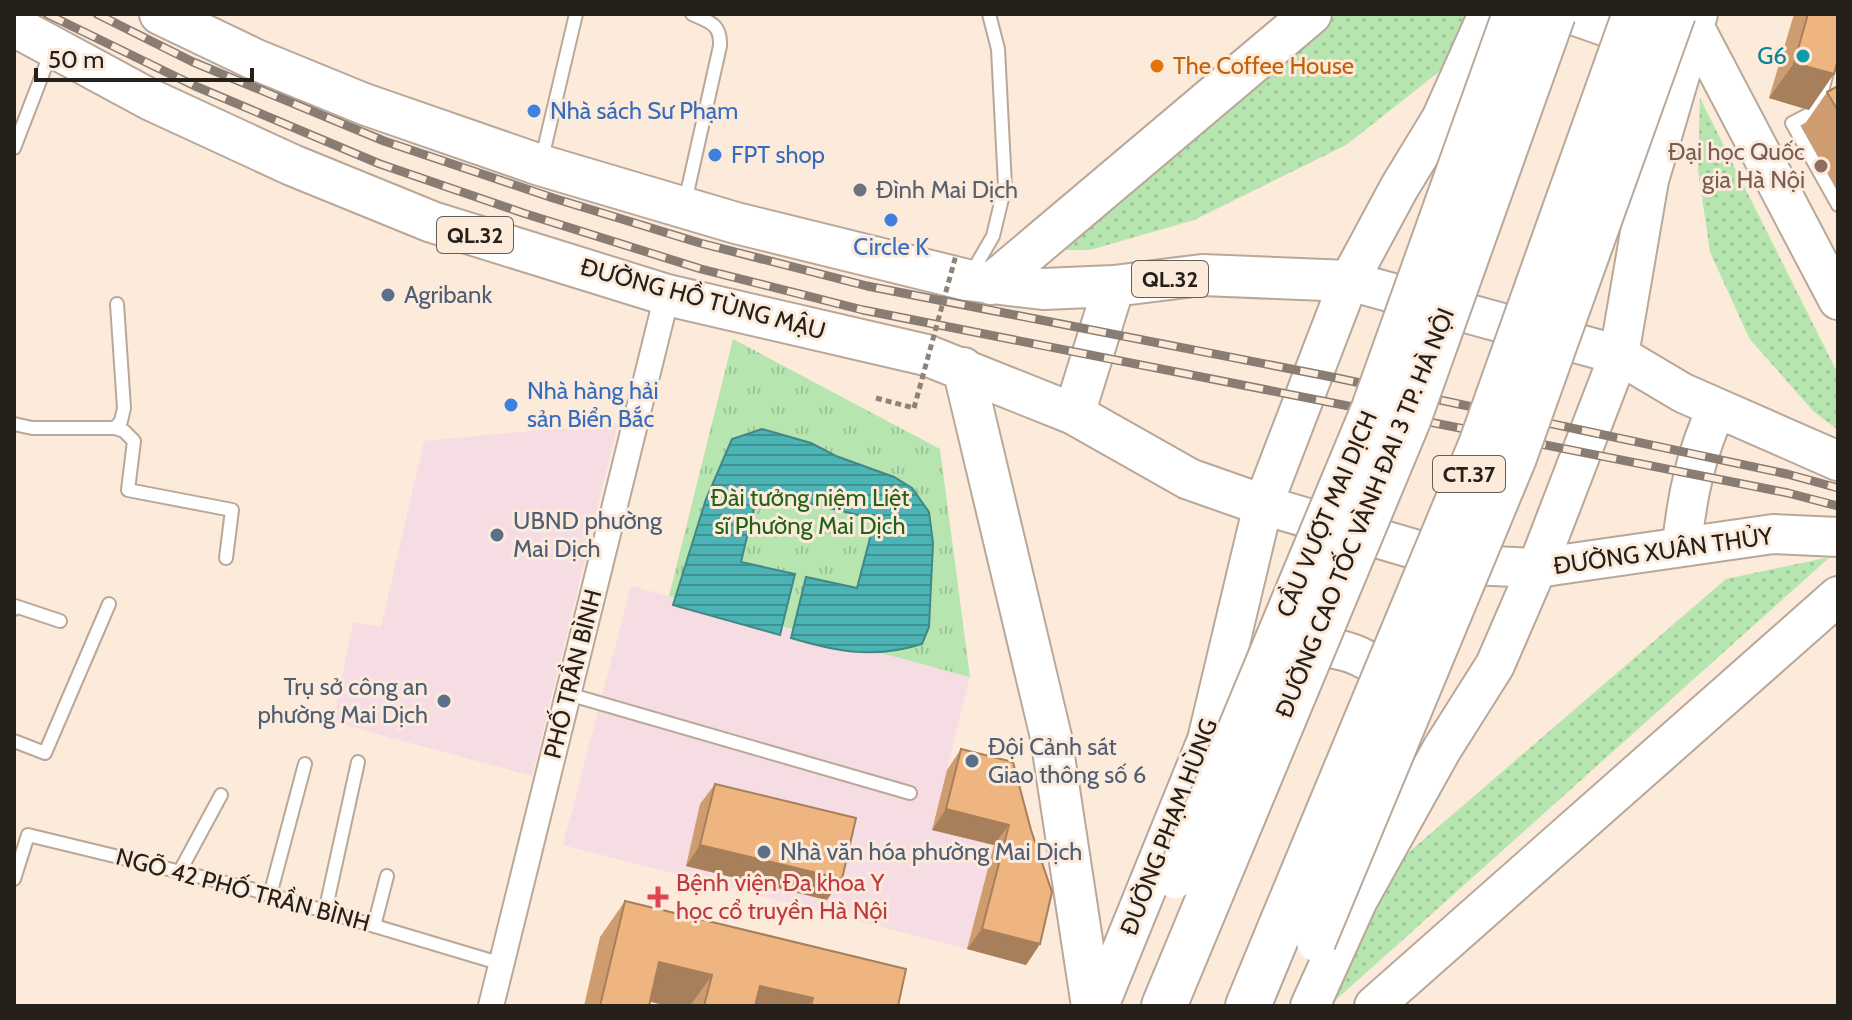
<svg xmlns="http://www.w3.org/2000/svg" width="1852" height="1020" viewBox="0 0 1852 1020" font-family="Cabin,sans-serif">
  <style>
    .commercial { fill: #f6dce3 }
    .grass { fill: url(#grass-dots) }
    .park { fill: url(#park-tufts) }
    .water { fill: url(#water-rules); stroke: #418886; stroke-width: 2 }
    .lines { fill: none; stroke-linecap: round; stroke-linejoin: round }
    .service-casing { stroke: #b9a899; stroke-width: 16 }
    .minor-casing { stroke: #b9a899; stroke-width: 28 }
    .primary-casing { stroke: #b9a899; stroke-width: 42 }
    .trunk-casing { stroke: #b9a899; stroke-width: 44 }
    .motorway-casing { stroke: #b9a899; stroke-width: 48 }
    .path { stroke: #8e8378; stroke-width: 5; stroke-dasharray: 6 4; stroke-linecap: butt }
    .service { stroke: #fff; stroke-width: 12 }
    .minor { stroke: #fff; stroke-width: 24 }
    .primary { stroke: #fff; stroke-width: 38 }
    .trunk { stroke: #fff; stroke-width: 40 }
    .motorway { stroke: #fff; stroke-width: 44 }
    .rail-casing { stroke: #897d73; stroke-width: 9 }
    .rail { stroke: #fceadb; stroke-width: 6; stroke-dasharray: 18; stroke-linecap: butt }
    .primary-bridge-casing { stroke: #b9a899; stroke-width: 42; stroke-linecap: butt }
    .motorway-bridge-casing { stroke: #b9a899; stroke-width: 48; stroke-linecap: butt }
    .path-bridge { stroke: #8e8378; stroke-width: 5; stroke-dasharray: 6 4; stroke-linecap: butt }
    .primary-bridge { stroke: #fff; stroke-width: 38 }
    .motorway-bridge { stroke: #fff; stroke-width: 44 }
    .wall { fill: #ce9c6f }
    .shaded-wall { fill: #a77f5a }
    .building { fill: #efb581; stroke: #a77f5a; stroke-width: 2 }
    .culture-dot { fill: #0f9aa8; stroke: #fceadb; stroke-width: 3 }
    .food-dot { fill: #e8710a; stroke: #fceadb; stroke-width: 3 }
    .shop-dot { fill: #3f7fe0; stroke: #fceadb; stroke-width: 3 }
    .education-dot { fill: #8d6e63; stroke: #fceadb; stroke-width: 3 }
    .worship-dot { fill: #6b7280; stroke: #fceadb; stroke-width: 3 }
    .service-dot { fill: #5c6f8a; stroke: #fceadb; stroke-width: 3 }
    .health-dot { fill: #e0444e; stroke: #fceadb; stroke-width: 3 }
    .labels { text-anchor: middle; stroke-width: 6; stroke-linejoin: round; paint-order: stroke }
    .shield { fill: #fceadb; stroke: #665d54; stroke-width: 2 }
    .shield-label { font-size: 22px; font-weight: bold; fill: #26201a }
    .culture-label { font-size: 24px; fill: #0d838f; stroke: #fceadb; text-anchor: end }
    .food-label { font-size: 24px; fill: #c56008; stroke: #fceadb; text-anchor: start }
    .shop-label { font-size: 24px; fill: #366cbe; stroke: #fceadb; text-anchor: start }
    .education-label { font-size: 24px; fill: #785e54; stroke: #fceadb; text-anchor: end }
    .worship-label { font-size: 24px; fill: #5b616d; stroke: #fceadb; text-anchor: start }
    .service-label { font-size: 24px; fill: #4e5e75; stroke: #fceadb; text-anchor: start }
    .street-label { font-size: 24px; fill: #26201a; stroke: #fceadb }
    .park-label { font-size: 24px; fill: #226319; stroke: #fceadb }
    .health-label { font-size: 24px; fill: #be3a42; stroke: #fceadb; text-anchor: start }
  </style>
  <defs>
    <pattern id="grass-dots" width="8" height="8" patternUnits="userSpaceOnUse" patternTransform="scale(2)"><rect width="8" height="8" fill="#b7e5b0"/><path d="M2 2h.1M6 6h.1" fill="none" stroke="#9dc497" stroke-width="1.8" stroke-linecap="round"/></pattern>
    <pattern id="park-tufts" width="24" height="20" patternUnits="userSpaceOnUse" patternTransform="scale(2)"><rect width="24" height="20" fill="#b7e5b0"/><path d="M3 7l-1-3M5 7V3M7 7l1-3M15 17l-1-3M17 17v-4M19 17l1-3" fill="none" stroke="#9dc497"/></pattern>
    <pattern id="water-rules" width="6" height="5" patternUnits="userSpaceOnUse" patternTransform="scale(2)"><rect width="6" height="5" fill="#4cb4b5"/><path d="M0 2.5h6" fill="none" stroke="#3f9292"/></pattern>
  </defs>
  <rect width="100%" height="100%" fill="#fceadb"/>
  <path class="commercial" d="M618,423L532,776L333,722L353,622L381,627L424,441Z
    M631,586L970,677L932,829L994,845L967,949L563,845Z"/>
  <path class="grass" d="M1333,14H1472L1440,71L1346,145L1194,220L1090,250H1049L1142,165Z
    M1700,98L1838,374V430L1813,411L1749,338L1710,252L1698,170Z
    M1830,557L1329,1006L1351,939L1408,853L1726,579Z"/>
  <path class="park" d="M733,339L940,449L970,677L669,596Z"/>
  <path class="water" d="M762,429L811,443L836,456L894,477L912,488L929,512L933,543L929,627L922,644C873,659 838,652 791,638L806,577L857,588L875,519L758,491L741,562L795,574L780,635L673,605L706,499L732,439Z"/>
  <g class="lines">
    <g class="service-casing">
      <path id="service" d="M1826,76L1817,110L1792,123L1838,205
        M14,148L51,52
        M542,158L576,14
        M685,202L720,46C721,24 710,22 692,14
        M971,274L993,236L1005,186L998,49L989,14
        M14,424L32,428H115L121,421L124,408L117,304
        M115,428L124,431L134,441L128,490L232,510L226,558
        M14,609L15,606L60,621
        M568,694L910,793
        M14,741L45,753L109,604
        M180,871L221,795
        M14,879L28,835L251,889L502,964
        M270,895L305,764
        M325,912L358,762
        M374,926L387,876"/>
    </g>
    <g class="minor-casing">
      <path id="minor" d="M491,1006L667,295"/>
    </g>
    <g class="primary-casing">
      <path id="primary" d="M1570,14L1632,36L1658,37
        M1694,26L1838,300
        M1349,281L1619,355L1683,393L1838,461
        M1263,505L1469,565L1537,568L1773,534L1838,537
        M1682,545C1687,496 1696,453 1717,408
        M1287,646C1342,645 1368,652 1406,693
        M1099,1006L1207,740L1263,505L1349,281L1399,188L1441,119L1488,14
        M1310,1006L1358,900L1442,749L1495,665L1537,568L1619,355L1649,180L1698,14
        M1374,1006L1838,596"/>
    </g>
    <g class="trunk-casing">
      <path id="trunk" d="M160,14L254,59L364,104L540,165L736,223L967,280L1043,289L1114,286L1202,275L1349,281
        M14,26L149,99L292,165L432,222L667,295L926,355L1074,414L1189,479L1263,505
        M991,284L1311,14
        M963,368L1051,737L1092,1006
        M1074,414L1114,286"/>
    </g>
    <g class="motorway-casing">
      <path id="motorway" d="M1164,1006L1211,893
        M1248,1006L1281,926"/>
    </g>
    <path class="path" d="M876,398L914,408"/>
    <use href="#service" class="service"/>
    <use href="#minor" class="minor"/>
    <use href="#primary" class="primary"/>
    <use href="#trunk" class="trunk"/>
    <use href="#motorway" class="motorway"/>
    <g class="rail-casing">
      <path id="rail" d="M47,14L195,86L380,164L523,213L701,269L863,310L1788,493L1838,506
        M97,14L193,62L384,141L553,198L700,243L867,286L1337,378L1787,474L1838,488"/>
    </g>
    <use href="#rail" class="rail"/>
    <g class="primary-bridge-casing">
      <path id="primary-bridge" d="M1175,879L1371,408L1512,14
        M1316,942L1517,458L1676,14"/>
    </g>
    <g class="motorway-bridge-casing">
      <path id="motorway-bridge" d="M1211,893L1408,420L1553,14
        M1281,926L1481,445L1635,14"/>
    </g>
    <path class="path-bridge" d="M914,408L956,255"/>
    <use href="#primary-bridge" class="primary-bridge"/>
    <use href="#motorway-bridge" class="motorway-bridge"/>
  </g>
  <path class="wall" d="M1794,14H1838L1809,110L1769,98Z
    M1838,83V190L1802,128L1827,92L1835,87Z
    M961,749L1013,762L1040,944L1026,965L967,949L994,845L932,830L947,770Z
    M715,784L827,900L686,866L700,804Z
    M625,901L898,1006H668L650,1001L649,1006H584L600,937Z"/>
  <path class="shaded-wall" d="M1794,63L1834,74L1809,110L1769,98Z
    M946,809L1009,825L994,845L932,830Z
    M700,845L842,879L827,900L686,866Z
    M982,929L1040,944L1026,965L967,949Z
    M659,962L712,975L690,1006H668L634,998Z
    M760,986L813,998L808,1006H746Z"/>
  <path class="building" d="M1808,14H1838V59L1834,74L1794,63Z
    M1838,86V111L1827,92Z
    M961,749L1013,762L1031,830L1052,892L1040,944L982,929L1009,825L946,809Z
    M715,784L856,818L842,879L700,845Z
    M625,901L906,969L898,1006H811L813,998L760,986L755,1006H704L712,975L659,962L649,1006H600Z"/>
  <circle class="culture-dot" cx="1803" cy="56" r="8"/>
  <circle class="food-dot" cx="1157" cy="66" r="8"/>
  <g class="shop-dot">
    <circle cx="534" cy="111" r="8"/>
    <circle cx="715" cy="155" r="8"/>
    <circle cx="891" cy="220" r="8"/>
    <circle cx="511" cy="405" r="8"/>
  </g>
  <circle class="education-dot" cx="1821" cy="166" r="8"/>
  <circle class="worship-dot" cx="860" cy="190" r="8"/>
  <g class="service-dot">
    <circle cx="388" cy="295" r="8"/>
    <circle cx="497" cy="535" r="8"/>
    <circle cx="444" cy="701" r="8"/>
    <circle cx="972" cy="761" r="8"/>
    <circle cx="764" cy="852" r="8"/>
  </g>
  <path class="health-dot" d="M654 885h8v8h8v8h-8v8h-8v-8h-8v-8h8z"/>
  <g class="labels">
    <g class="shield">
      <rect x="437" y="217" width="76" height="36" rx="6"/>
      <rect x="1132" y="261" width="76" height="36" rx="6"/>
      <rect x="1433" y="456" width="72" height="36" rx="6"/>
    </g>
    <g class="shield-label">
      <text x="475" y="243">QL.32</text>
      <text x="1170" y="287">QL.32</text>
      <text x="1469" y="482">CT.37</text>
    </g>
    <g class="culture-label">
      <text x="1787" y="64">G6</text>
    </g>
    <g class="food-label">
      <text x="1173" y="74">The Coffee House</text>
    </g>
    <g class="shop-label">
      <text x="550" y="119">Nhà sách Sư Phạm</text>
      <text x="731" y="163">FPT shop</text>
      <text x="891" y="255" text-anchor="middle">Circle K</text>
      <text x="527" y="399">Nhà hàng hải<tspan x="527" dy="28">sản Biển Bắc</tspan></text>
    </g>
    <g class="education-label">
      <text x="1805" y="160">Đại học Quốc<tspan x="1805" dy="28">gia Hà Nội</tspan></text>
    </g>
    <g class="worship-label">
      <text x="876" y="198">Đình Mai Dịch</text>
    </g>
    <g class="service-label">
      <text x="404" y="303">Agribank</text>
      <text x="513" y="529">UBND phường<tspan x="513" dy="28">Mai Dịch</tspan></text>
      <text x="428" y="695" text-anchor="end">Trụ sở công an<tspan x="428" dy="28">phường Mai Dịch</tspan></text>
      <text x="988" y="755">Đội Cảnh sát<tspan x="988" dy="28">Giao thông số 6</tspan></text>
      <text x="780" y="860">Nhà văn hóa phường Mai Dịch</text>
    </g>
    <g class="street-label">
      <text transform="translate(703 299) rotate(15)" y="8">ĐƯỜNG HỒ TÙNG MẬU</text>
      <text transform="translate(1365 513) rotate(-68)" y="8">ĐƯỜNG CAO TỐC VÀNH ĐAI 3 TP. HÀ NỘI</text>
      <text transform="translate(1327 514) rotate(-67)" y="8">CẦU VƯỢT MAI DỊCH</text>
      <text transform="translate(1663 551) rotate(-8)" y="8">ĐƯỜNG XUÂN THỦY</text>
      <text transform="translate(573 674) rotate(-76)" y="8">PHỐ TRẦN BÌNH</text>
      <text transform="translate(1169 827) rotate(-69)" y="8">ĐƯỜNG PHẠM HÙNG</text>
      <text transform="translate(243 890) rotate(15)" y="8">NGÕ 42 PHỐ TRẦN BÌNH</text>
    </g>
    <g class="park-label">
      <text x="810" y="506">Đài tưởng niệm Liệt<tspan x="810" dy="28">sĩ Phường Mai Dịch</tspan></text>
    </g>
    <g class="health-label">
      <text x="676" y="891">Bệnh viện Đa khoa Y<tspan x="676" dy="28">học cổ truyền Hà Nội</tspan></text>
    </g>
  </g>
  <rect width="1852" height="1020" fill="none" stroke="#26201a" stroke-width="32"/>
  <path d="M36 68v12h216v-12" fill="none" stroke="#26201a" stroke-width="4"/>
  <text x="48" y="68" font-size="24" fill="#26201a" stroke="#fceadb" stroke-width="6" paint-order="stroke">50 m</text>
</svg>
